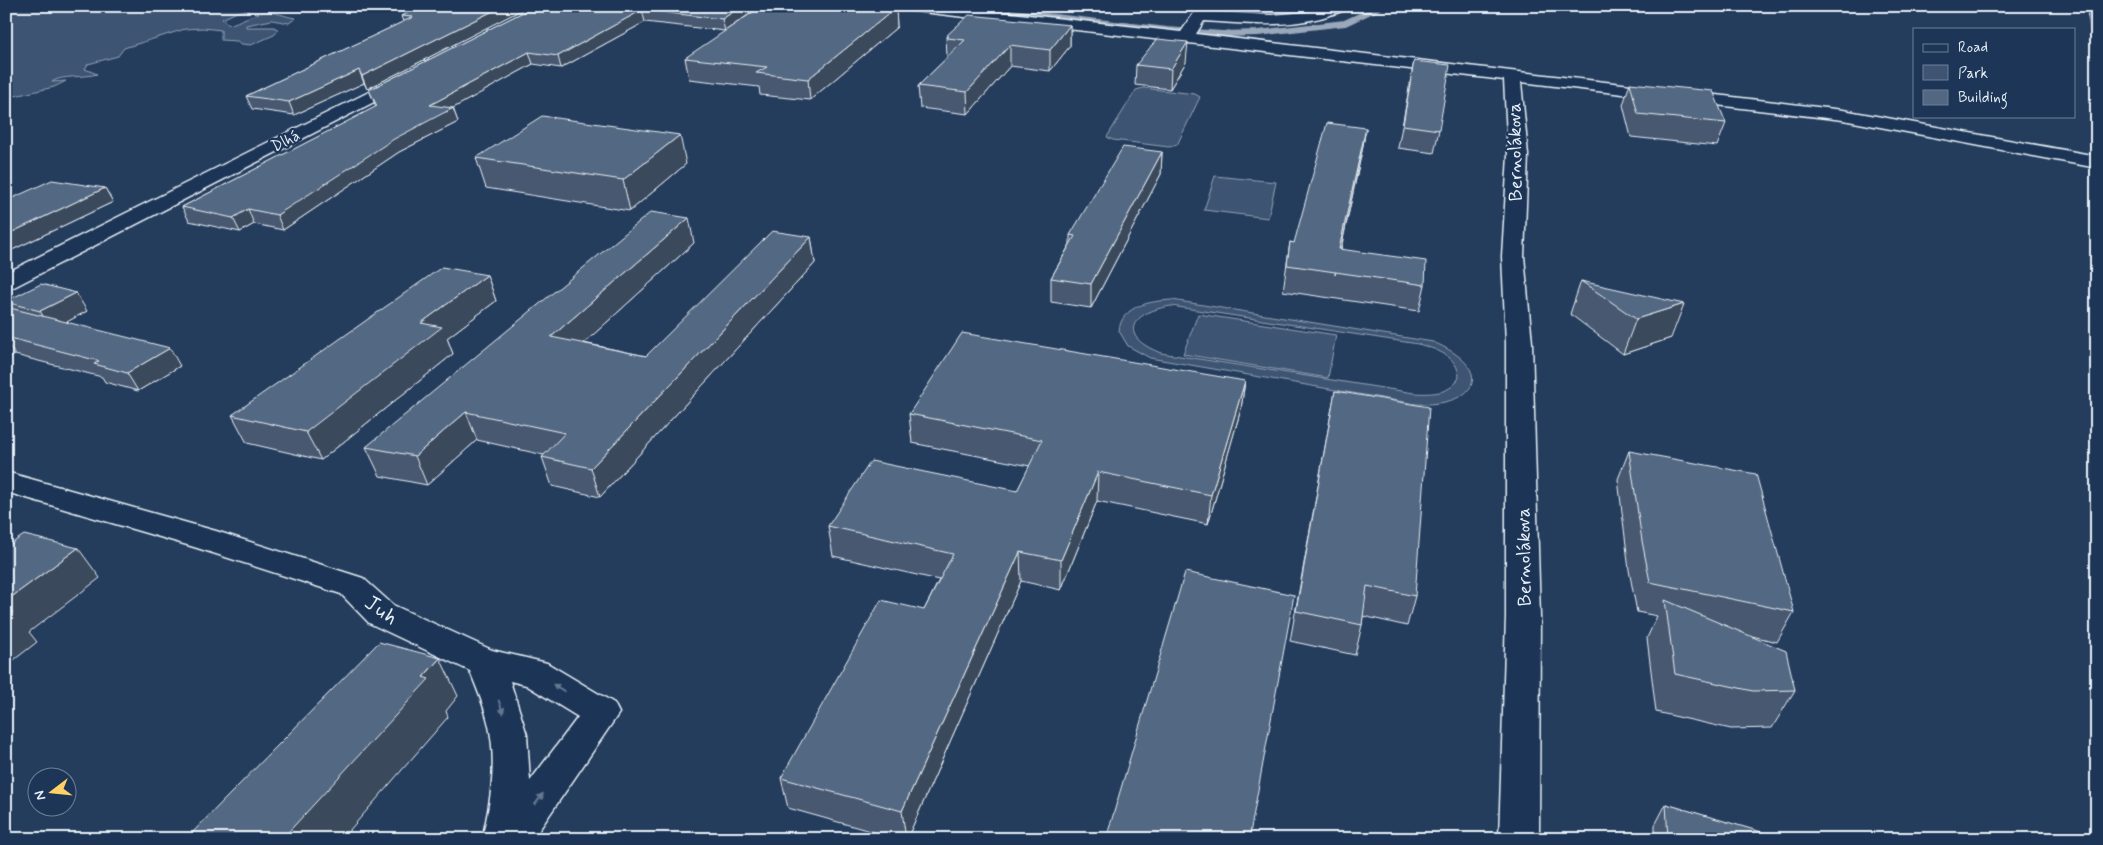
<svg xmlns="http://www.w3.org/2000/svg" width="2103" height="845" viewBox="0 0 2103 845" font-family="Mynerve,sans-serif">
  <style>
    .green { fill: #3e5472; stroke: #93a2b5; fill-rule: evenodd }
    .lines { fill: none; stroke-linecap: round; stroke-linejoin: round }
    .stream { stroke: #99a8ba; stroke-width: 6 }
    .minor-casing { stroke: #e8f1f8; stroke-width: 3 }
    .minor { fill: #1d3557; fill-rule: evenodd }
    .rail-casing { stroke: #e8f1f8; stroke-width: 4 }
    .rail { stroke: #1d3557; stroke-width: 2.5; stroke-dasharray: 7; stroke-linecap: butt }
    .wall { fill: #475970; stroke: #e8f1f8 }
    .shaded-wall { fill: #3a485b; stroke: #e8f1f8 }
    .building { fill: #536782; stroke: #e8f1f8 }
    .oneway { fill: #64778f }
    .labels { text-anchor: middle; stroke-width: 4.5; stroke-linejoin: round; paint-order: stroke }
    .far-street-label { font-size: 16px; fill: #e8f1f8; stroke: #1d3557 }
    .street-label { font-size: 19px; fill: #e8f1f8; stroke: #1d3557 }
    .near-street-label { font-size: 22px; fill: #e8f1f8; stroke: #1d3557 }
  </style>
  <rect width="100%" height="100%" fill="#253d5d"/>
  <filter id="ink" filterUnits="userSpaceOnUse"><feTurbulence type="fractalNoise" baseFrequency=".02" numOctaves="2"/><feDisplacementMap in="SourceGraphic" scale="10" xChannelSelector="R" yChannelSelector="G"/><feConvolveMatrix kernelMatrix="1 2 1 2 8 2 1 2 1" color-interpolation-filters="sRGB"/></filter>
  <g filter="url(#ink)">
    <path class="green" d="M6,6H270L237,12L222,19L229,25C238,22 258,12 264,12C276,11 285,17 296,18L289,23L272,20L246,25V27H274L279,30L274,35L251,45L242,44L237,41L221,40V30L203,28L185,29L124,48L118,56L88,64L85,69L97,74C84,78 60,75 52,82L66,81L54,87L6,98Z
      M1143,88L1195,94L1200,97L1177,145L1169,147L1113,140L1107,137L1136,90Z
      M1215,176L1276,182L1268,218L1204,210Z
      M1172,300L1433,342C1496,368 1479,407 1416,404L1150,358L1128,346L1119,331C1121,305 1152,301 1172,300ZM1171,306L1418,344C1436,349 1458,356 1459,377C1452,394 1431,394 1414,393L1161,353C1116,336 1131,312 1171,306Z
      M1198,314L1336,335L1328,378L1183,354Z"/>
    <g class="lines">
      <path class="stream" d="M969,7L1167,30L1222,34L1258,33L1345,23L1381,6"/>
      <g class="minor-casing">
        <path id="minor" d="M898,6H947L1181,32L1194,13L1199,11L1271,15L1307,12L1327,6H1349C1346,11 1341,11 1336,13C1293,29 1248,24 1204,21L1196,34L1843,110L2097,156V168L1843,120L1521,82L1528,155L1524,256L1532,343L1540,617L1539,839H1499L1506,617V343L1502,256L1508,155L1504,80L905,10L900,9Z
          M405,74L411,75L414,79L411,83L14,287L6,289V273Z
          M6,472L216,531L363,578L393,605L492,650L547,663L614,703L619,713L533,839H482C491,802 497,763 489,726C485,707 477,689 470,671L369,623L341,594L194,547L6,492ZM510,681L526,685L578,717L530,781L527,735Z"/>
      </g>
      <use href="#minor" class="minor"/>
      <g class="rail-casing">
        <path id="rail" d="M2088,6L2097,66"/>
      </g>
      <use href="#rail" class="rail"/>
    </g>
    <path class="wall" d="M379,6H529L367,89L364,83L294,115L252,109L246,96L403,22L401,16L414,10Z
      M535,6H761L725,31L645,22L561,68L533,64L453,108L458,122L399,152L283,230L254,224L240,232L189,221L182,207L376,107L369,90Z
      M896,8L897,27L810,100L760,95L759,87L689,79L685,58Z
      M1070,25V46L1050,71L1010,66L968,114L920,108L918,86L948,57H947L946,36Z
      M1414,61L1439,130L1434,153L1398,148Z
      M1186,62L1170,89L1135,85L1136,65Z
      M1630,83L1726,123L1717,146L1631,137L1623,105Z
      M1366,128L1362,151L1341,249L1425,285L1419,311L1283,291L1290,242L1294,243Z
      M1162,152L1161,174L1091,308L1051,302V278L1070,244V235Z
      M476,158L686,164L630,211L486,188Z
      M105,188L113,202L10,251H6V201Z
      M811,237L815,263L600,497L552,486L542,457L544,455L477,440L427,485L380,476L366,447L694,243L584,343L646,356Z
      M487,275L496,301L447,338L453,354L321,460L247,443L232,415Z
      M1581,281L1671,338L1623,354L1570,314Z
      M6,301L87,311L66,322L180,366L138,391L105,382L102,377L15,355L6,359V307L9,308L6,303Z
      M1245,381L1241,409L1208,524L1097,501L1061,590L1021,581L907,839H899L788,808L781,778L924,610L939,580L833,556L828,526L1017,491L1030,466L912,443L909,414Z
      M1335,391L1415,596L1407,626L1363,616L1362,625L1355,655L1290,641Z
      M1629,451L1794,612L1777,642L1752,636L1795,690L1772,728L1731,729L1656,712L1647,638L1657,616L1637,612L1629,570L1618,479Z
      M1666,804L1782,839H1655V825Z"/>
    <path class="shaded-wall" d="M503,6H529L367,89L362,76Z
      M742,6H761L725,31L722,19Z
      M896,8L897,27L810,100L808,79Z
      M642,10L645,22L561,68L558,56Z
      M1070,25V46L1050,71V50Z
      M1188,42L1186,62L1170,89L1171,69Z
      M1010,45V66L968,114L967,92Z
      M529,52L533,64L446,112L453,108L458,122L399,152L283,230L277,215L430,105Z
      M359,70L364,83L294,115L289,102Z
      M1366,128L1362,151L1335,275L1339,249Z
      M680,135L686,164L630,211L623,180Z
      M1162,152L1161,174L1091,308V284Z
      M105,188L113,202L10,251L6,245V235Z
      M248,209L254,224L240,232L233,218Z
      M689,218L694,243L560,365L551,337Z
      M811,237L815,263L600,497L591,468Z
      M487,275L496,301L447,338L453,354L321,460L306,432L421,323Z
      M76,293L87,311L52,330L40,311Z
      M1684,304L1671,338L1623,354L1636,319Z
      M6,341L15,355L6,359Z
      M170,348L180,366L138,391L127,373Z
      M1245,381L1241,409L1208,524L1211,495Z
      M466,412L477,440L427,485L415,456Z
      M1098,472L1097,501L1061,590V560Z
      M78,548L100,578L29,632L37,642L6,666V601Z
      M1020,552L1021,581L907,839H906L902,811Z
      M440,658L458,696L446,711L448,717L342,839H282Z"/>
    <path class="building" d="M424,6H503L362,76L359,70L289,102L246,96L413,17L401,16Z
      M535,6H742L722,19L642,10L558,56L529,52L430,105L453,108L394,139L277,215L248,209L233,218L182,207L377,106L369,90Z
      M762,6H880L896,8L808,79L756,73L767,67L685,58Z
      M969,15L1070,25L1050,50L1010,45L967,92L918,86L965,40L947,38L949,36H946Z
      M1157,39L1188,42L1171,69L1136,65Z
      M1414,61L1450,65L1439,130L1403,125Z
      M1630,83L1713,91L1726,123L1638,114Z
      M542,116L680,135L623,180L476,158Z
      M1327,123L1366,128L1339,249L1426,261L1425,285L1287,265L1290,242L1294,243Z
      M1123,147L1162,152L1091,284L1051,278L1075,236L1070,235Z
      M52,180L105,188L6,235V201Z
      M651,212L689,218L551,337L646,356L772,231L811,237L591,468L542,457L565,433L466,412L415,456L366,447Z
      M442,267L487,275L421,323L442,327L306,432L232,415Z
      M1581,281L1684,304L1636,319Z
      M41,284L76,293L40,311L6,302V301Z
      M6,307L170,348L127,373L94,364L99,361L6,337Z
      M962,333L1245,381L1211,495L1098,472L1061,560L1020,552L902,811L781,778L881,600L924,610L953,554L828,526L871,461L1017,491L1042,440L909,414Z
      M1335,391L1429,407L1415,596L1367,586L1362,625L1296,611Z
      M1629,451L1756,474L1794,612L1650,582L1642,541Z
      M24,535L78,548L6,601V547Z
      M1185,572L1294,595L1249,839H1106Z
      M1665,600L1786,651L1795,690L1753,691L1675,674Z
      M6,611L13,612L6,617Z
      M379,642L440,658L423,677L429,679L282,839H186Z
      M1666,804L1782,838V839H1668Z"/>
    <defs><path id="oneway-solid" d="M-6-.8H1V-3.2L6.5 0L1 3.2V.8H-6Z" transform="scale(1.25)"/></defs>
    <g class="oneway">
      <use href="#oneway-solid" transform="translate(559 688) rotate(-149)"/>
      <use href="#oneway-solid" transform="translate(501 707) rotate(70)"/>
      <use href="#oneway-solid" transform="translate(539 799) rotate(-54)"/>
    </g>
  </g>
  <g class="labels">
    <g class="far-street-label">
      <text transform="translate(285 140) rotate(-27)" y="6">Dlhá</text>
    </g>
    <g class="street-label">
      <text transform="translate(1514 152) rotate(-91)" y="7">Bernolákova</text>
      <text transform="translate(1523 557) rotate(-91)" y="7">Bernolákova</text>
    </g>
    <g class="near-street-label">
      <text transform="translate(382 609) rotate(35)" y="8">Juh</text>
    </g>
  </g>
  <rect width="2103" height="845" fill="none" stroke="#1d3557" stroke-width="25"/>
  <rect x="12" y="12" width="2078" height="820" fill="none" stroke="#e8f1f8" stroke-width="2" filter="url(#ink)"/>
  <rect x="1913" y="28" width="162" height="90" fill="#1d3557" stroke="#6e8097"/>
  <rect x="1923" y="44" width="25" height="8" fill="#1d3557" stroke="#6e8097"/>
  <text x="1958" y="52" font-size="15" fill="#e8f1f8">Road</text>
  <rect x="1923" y="65" width="25" height="15" fill="#3e5472" stroke="#6e8097"/>
  <text x="1958" y="78" font-size="15" fill="#e8f1f8">Park</text>
  <rect x="1923" y="90" width="25" height="15" fill="#536782" stroke="#6e8097"/>
  <text x="1958" y="102" font-size="15" fill="#e8f1f8">Building</text>
  <g transform="translate(52 792) rotate(254)"><circle r="24" fill="#1d3557" stroke="#6e8097"/>
  <path d="M0-4L9 19L0 12L-9 19Z" fill="#ffd166"/>
  <text y="-8" font-size="14" font-weight="bold" text-anchor="middle" fill="#e8f1f8">N</text>
  </g>
</svg>
